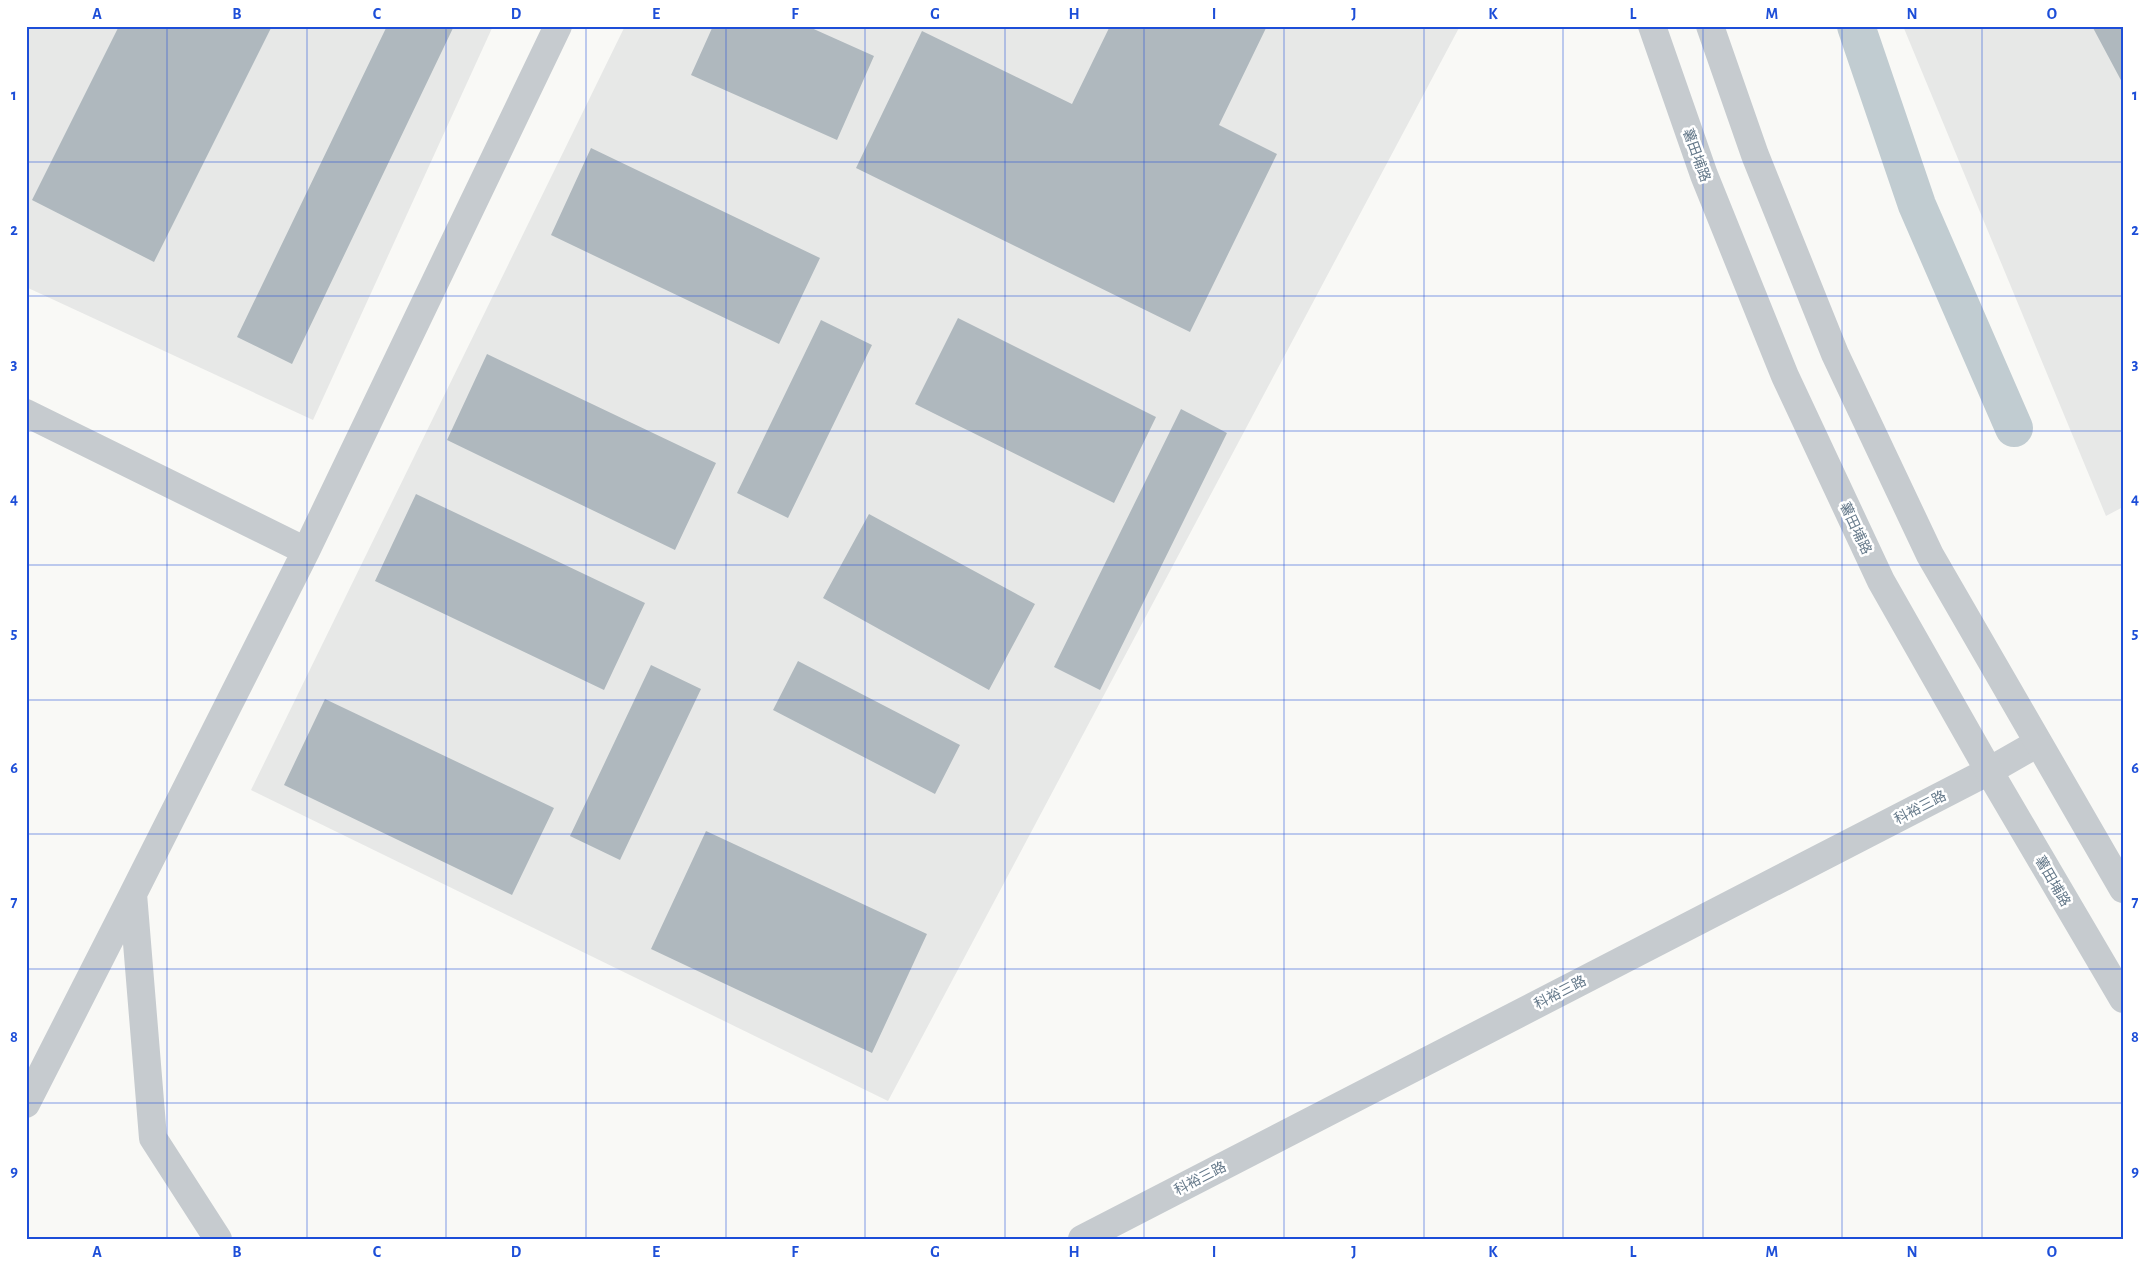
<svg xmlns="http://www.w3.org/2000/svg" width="2149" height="1265" viewBox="0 0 2149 1265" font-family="'Alegreya Sans','Noto Sans SC',sans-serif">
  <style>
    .built { fill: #e7e8e7 }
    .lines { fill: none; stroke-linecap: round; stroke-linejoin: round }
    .canal { stroke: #c1ccd1; stroke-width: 38 }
    .building { fill: #afb8be }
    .minor { stroke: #c6cbcf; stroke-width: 28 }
    .tertiary { stroke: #c6cbcf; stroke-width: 28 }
    .grid { fill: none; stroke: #1d4ed8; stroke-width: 1; stroke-opacity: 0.55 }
    .labels { text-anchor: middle; stroke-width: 5; stroke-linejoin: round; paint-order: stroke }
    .street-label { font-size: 14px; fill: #65798a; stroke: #fff }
    .neatline { fill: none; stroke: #1d4ed8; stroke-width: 2 }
    .grid-label { font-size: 16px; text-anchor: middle; font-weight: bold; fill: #1d4ed8 }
  </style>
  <rect width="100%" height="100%" fill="#f9f9f6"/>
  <path class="built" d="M26,26H493L313,420L26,287Z
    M625,26H1460L888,1101L251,790Z
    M1903,26H2123V507L2106,516Z"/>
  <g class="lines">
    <path class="canal" d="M1856,26L1917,205L2014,428"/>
  </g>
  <path class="building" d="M119,26H272L154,262L32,200Z
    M387,26H454L292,364L237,337Z
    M713,26H807L874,56L837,140L691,75Z
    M1110,26H1267L1219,125L1277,154L1190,332L856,168L922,31L1072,104Z
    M2092,26H2123V84Z
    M591,148L820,258L779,344L551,235Z
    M958,318L1156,417L1114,503L915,404Z
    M821,320L872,345L788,518L737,493Z
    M487,354L716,463L675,550L447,440Z
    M1181,409L1227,433L1100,690L1054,667Z
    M416,494L645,603L604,690L375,581Z
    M869,514L1035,604L989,690L823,598Z
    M798,661L960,745L935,794L773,710Z
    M651,665L701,689L620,860L570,836Z
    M325,699L554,808L512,895L284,785Z
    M706,831L927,934L872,1053L651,949Z"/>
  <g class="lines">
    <path class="minor" d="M26,413L306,551
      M26,1104L133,894
      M218,1239L153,1138L133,894L306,551L558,26
      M1082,1239L1989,771L2038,743"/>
    <path class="tertiary" d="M1652,26L1704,175L1785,376L1881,581L1989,771L2123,999
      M1710,26L1755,155L1835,354L1930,555L2123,889"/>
  </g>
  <path class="grid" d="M167,26V1239M307,26V1239M446,26V1239M586,26V1239M726,26V1239M865,26V1239M1005,26V1239M1144,26V1239M1284,26V1239M1424,26V1239M1563,26V1239M1703,26V1239M1842,26V1239M1982,26V1239M26,162H2123M26,296H2123M26,431H2123M26,565H2123M26,700H2123M26,834H2123M26,969H2123M26,1103H2123"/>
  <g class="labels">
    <g class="street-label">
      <text transform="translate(1697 155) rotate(70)" y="5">薯田埔路</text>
      <text transform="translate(1856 528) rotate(65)" y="5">薯田埔路</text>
      <text transform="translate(1920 807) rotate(-27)" y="5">科裕三路</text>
      <text transform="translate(2053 881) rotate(60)" y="5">薯田埔路</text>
      <text transform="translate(1560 992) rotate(-27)" y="5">科裕三路</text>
      <text transform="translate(1200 1178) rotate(-27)" y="5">科裕三路</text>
    </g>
  </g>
  <rect width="2149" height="1265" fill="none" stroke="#ffffff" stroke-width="55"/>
  <rect x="28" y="28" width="2094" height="1210" class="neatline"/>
  <g class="grid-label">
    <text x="97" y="19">A</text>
    <text x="237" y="19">B</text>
    <text x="377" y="19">C</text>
    <text x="516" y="19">D</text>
    <text x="656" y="19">E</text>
    <text x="795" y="19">F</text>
    <text x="935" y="19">G</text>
    <text x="1074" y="19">H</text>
    <text x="1214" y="19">I</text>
    <text x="1354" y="19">J</text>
    <text x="1493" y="19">K</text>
    <text x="1633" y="19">L</text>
    <text x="1772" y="19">M</text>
    <text x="1912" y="19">N</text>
    <text x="2052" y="19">O</text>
    <text x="14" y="100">1</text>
    <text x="2135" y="100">1</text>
    <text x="14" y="235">2</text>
    <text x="2135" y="235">2</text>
    <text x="14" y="369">3</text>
    <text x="2135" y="369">3</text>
    <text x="14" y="504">4</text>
    <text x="2135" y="504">4</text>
    <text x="14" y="638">5</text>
    <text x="2135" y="638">5</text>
    <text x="14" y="773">6</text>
    <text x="2135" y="773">6</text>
    <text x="14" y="907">7</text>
    <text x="2135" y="907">7</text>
    <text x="14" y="1042">8</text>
    <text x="2135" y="1042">8</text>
    <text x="14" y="1176">9</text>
    <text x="2135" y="1176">9</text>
    <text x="97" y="1257">A</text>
    <text x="237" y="1257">B</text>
    <text x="377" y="1257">C</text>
    <text x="516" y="1257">D</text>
    <text x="656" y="1257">E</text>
    <text x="795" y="1257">F</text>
    <text x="935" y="1257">G</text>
    <text x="1074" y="1257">H</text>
    <text x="1214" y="1257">I</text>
    <text x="1354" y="1257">J</text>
    <text x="1493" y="1257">K</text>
    <text x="1633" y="1257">L</text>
    <text x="1772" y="1257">M</text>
    <text x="1912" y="1257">N</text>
    <text x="2052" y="1257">O</text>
  </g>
</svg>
